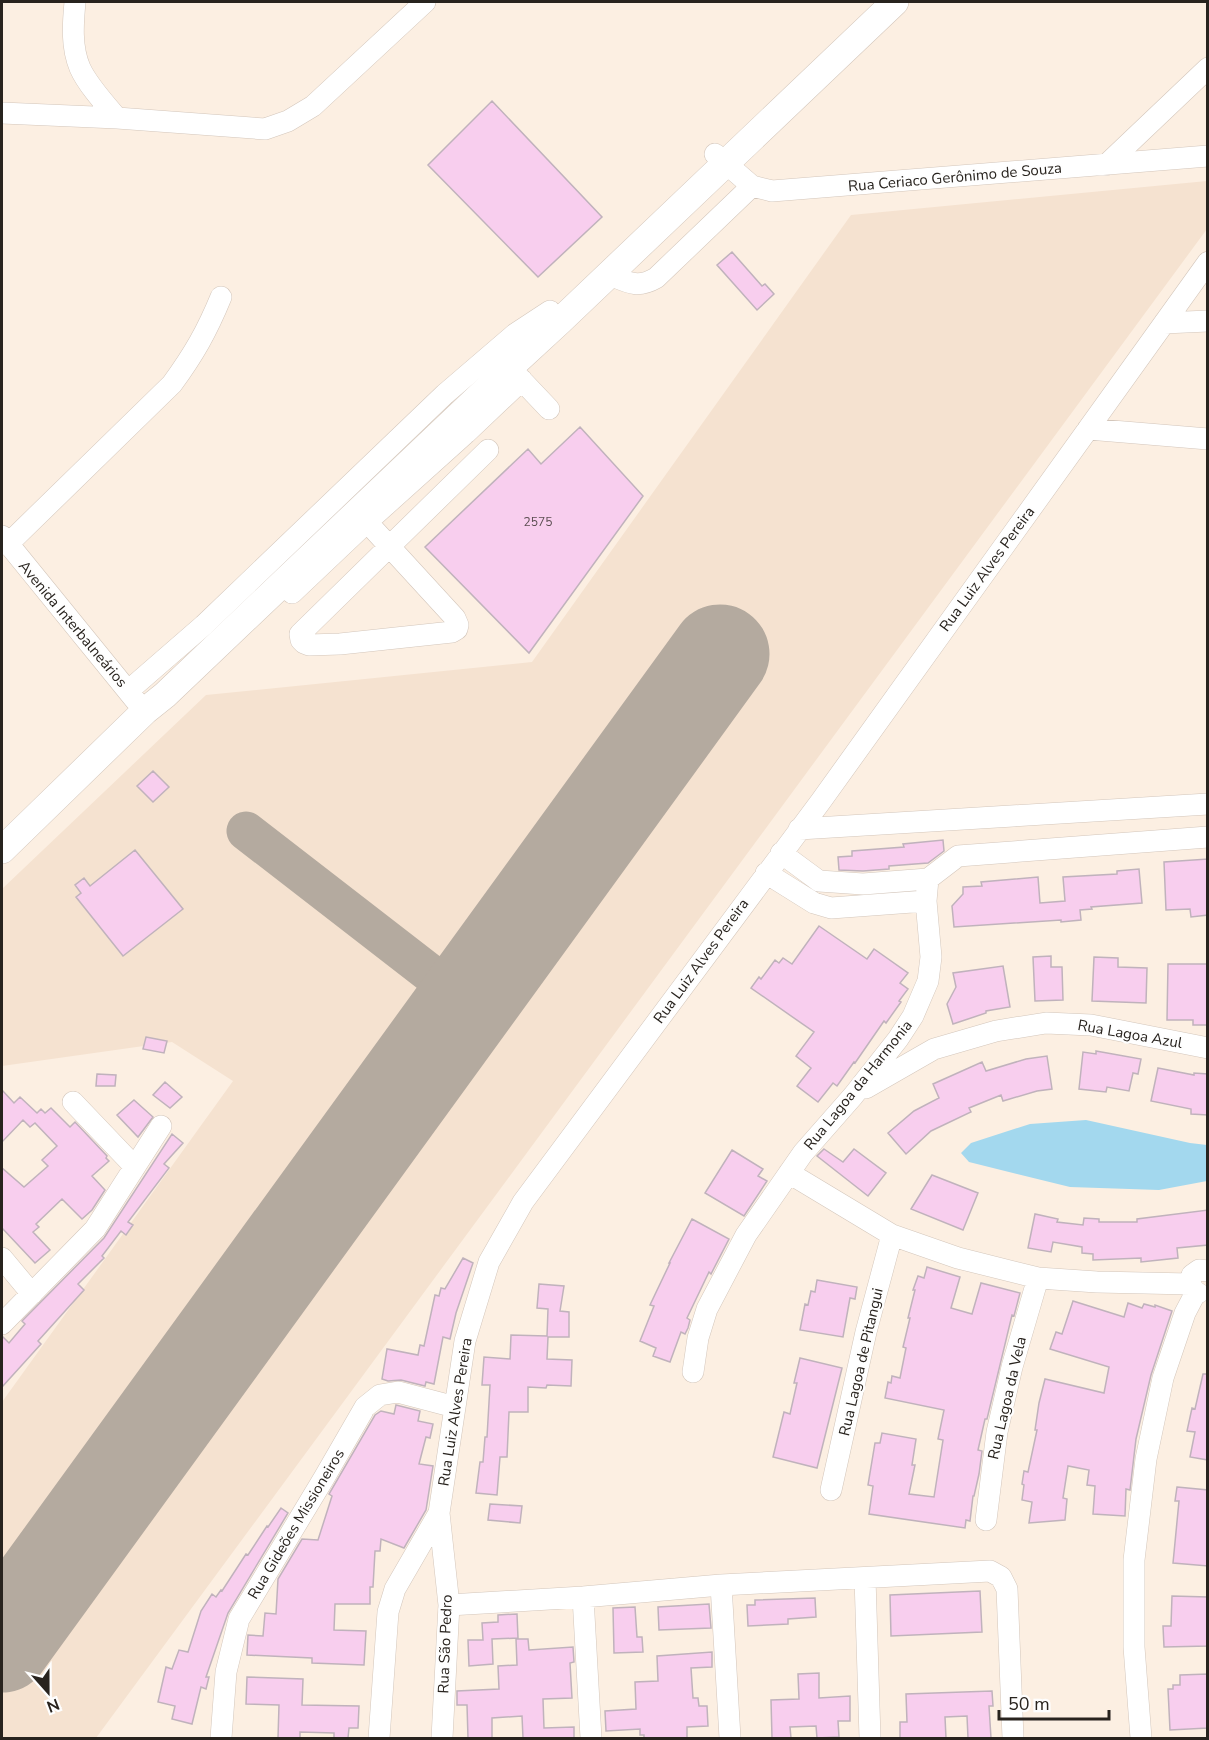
<svg xmlns="http://www.w3.org/2000/svg" width="1209" height="1740" viewBox="0 0 1209 1740" font-family="'Nunito Sans',sans-serif">
  <style>
    .built { fill: #f5e2d0 }
    .water { fill: #a3d8ee }
    .lines { fill: none; stroke-linecap: round; stroke-linejoin: round }
    .taxiway { stroke: #b4aa9f; stroke-width: 39 }
    .runway { stroke: #b4aa9f; stroke-width: 99 }
    .building { fill: #f8ceee; stroke: #c0b2bc; stroke-width: 1.5 }
    .minor-casing { stroke: #d3c6bb; stroke-width: 22 }
    .major-casing { stroke: #d3c6bb; stroke-width: 28 }
    .minor { stroke: #fff; stroke-width: 21 }
    .major { stroke: #fff; stroke-width: 27 }
    .labels { text-anchor: middle; stroke-width: 4.5; stroke-linejoin: round; paint-order: stroke }
    .number-label { font-size: 12px; fill: #5c4e52 }
    .street-label { font-size: 15px; fill: #28231e; stroke: #fefefe }
  </style>
  <rect width="100%" height="100%" fill="#fcefe2"/>
  <path class="built" d="M1207,181V229L96,1738H2V1402L233,1081L172,1042L2,1066V889L206,695L532,662L851,215Z"/>
  <path class="water" d="M1086,1120L1190,1143L1207,1145V1181L1159,1190L1070,1187L969,1162L961,1153L971,1143L1030,1124Z"/>
  <g class="lines">
    <path class="taxiway" d="M246,831L467,1002"/>
    <path class="runway" d="M2,1643L720,654"/>
  </g>
  <path class="building" d="M492,101L602,217L538,277L428,165Z
    M732,252L762,286L765,284L774,294L757,310L717,265Z
    M580,427L643,496L529,653L425,547L528,449L541,464Z
    M153,771L169,787L153,802L137,786Z
    M943,840L944,851L928,863L889,866V869L863,871L839,870L838,857L852,856V851L904,847L903,844Z
    M135,850L183,909L123,956L76,897L81,893L75,885L84,878L90,886Z
    M1208,859V915L1191,917L1190,909L1166,910L1164,862Z
    M1139,869L1142,903L1091,907L1092,909L1080,910L1081,920L1061,922V920L954,927L952,906L963,894V887L982,886L981,882L1038,877L1040,903L1065,901L1063,877L1117,874V871Z
    M819,926L867,959L874,949L908,973L900,983L908,989L899,1001L901,1002L886,1023L884,1021L855,1063L854,1062L837,1086L833,1083L818,1102L797,1086L811,1068L796,1056L814,1032L751,988L759,977L761,979L775,960L779,963L783,958L792,964Z
    M1051,956V967H1062L1063,1000L1035,1001L1033,957Z
    M1094,957L1118,958V967L1147,968L1146,1003L1092,1001Z
    M1168,964H1208V1025H1193V1020H1167Z
    M1003,966L1010,1007L986,1011V1013L953,1024L947,1004L956,987L953,973Z
    M146,1037L167,1041L164,1053L143,1049Z
    M1096,1051L1141,1059L1138,1074L1133,1073L1129,1091L1107,1087L1106,1092L1079,1089L1083,1052L1096,1054Z
    M1047,1056L1052,1089L1037,1091L1003,1101L1001,1095L969,1108L971,1112L931,1131L906,1154L888,1133L914,1111L939,1098L933,1084L982,1062L986,1071L1026,1059Z
    M1158,1068L1194,1075V1073L1208,1074V1115L1191,1114V1109L1151,1101Z
    M97,1074L116,1075L115,1086H96Z
    M165,1082L182,1097L170,1108L153,1095Z
    M2,1090L14,1103L20,1097L37,1113L41,1109L45,1113L51,1108L70,1127L75,1122L107,1156L106,1158L109,1161L92,1176L105,1190L92,1210L82,1219L62,1199L36,1224L39,1227L33,1232L50,1250L35,1263L2,1228V1168L24,1187L48,1166L42,1160L57,1146L35,1123L30,1127L23,1120L2,1142Z
    M134,1100L153,1117L138,1137L117,1115Z
    M172,1134L183,1143L164,1164L169,1168L128,1222L133,1225L126,1235L121,1231L102,1256L104,1258L78,1284L84,1290L38,1341L41,1344L2,1387V1336L9,1343L25,1324L22,1321L104,1238Z
    M824,1149L843,1162L854,1149L886,1173L868,1196L817,1156Z
    M732,1150L763,1169L758,1176L767,1181L744,1216L705,1193Z
    M932,1175L978,1193L963,1230L911,1209Z
    M1208,1210V1245L1177,1248L1178,1258L1141,1262V1258L1093,1260V1254L1082,1253V1247L1053,1242L1051,1252L1028,1248L1035,1214L1058,1219L1057,1222L1083,1225L1084,1218L1099,1219V1222H1137V1219Z
    M692,1219L729,1239L711,1274L709,1272L687,1318L690,1320L688,1328L685,1334L681,1332L670,1362L653,1356L656,1348L640,1341L654,1306L650,1305L670,1263H669Z
    M463,1258L473,1263L456,1313L450,1339L443,1337L434,1384L426,1382L425,1386L401,1380L388,1381L382,1379L387,1349L418,1355L420,1345L424,1346L435,1295L439,1296L441,1288L445,1289Z
    M927,1267L960,1277L951,1308L972,1314L981,1283L1020,1293L1014,1316L1012,1315L987,1419H985L978,1450L982,1451L979,1474L974,1496H973L970,1521L966,1520L965,1528L869,1514L873,1486L868,1485L875,1443H880L882,1433L916,1439L912,1465H915L909,1494L934,1497L943,1440L938,1439L944,1410L885,1398L888,1382L891,1383L892,1376L900,1378L906,1348L903,1347L910,1318H908L915,1290H913L918,1276L924,1278Z
    M817,1280L857,1287L855,1299L850,1298L843,1337L800,1330L805,1304L808,1305L811,1291L815,1292Z
    M539,1284L564,1286L560,1311L569,1312V1337H548L547,1359L572,1360L571,1386L547,1385L546,1388L528,1387V1412H509L507,1457H500L497,1495L476,1493L480,1462H483L485,1437H487L490,1385H482L484,1357L510,1359L511,1335L547,1336L548,1309L537,1308Z
    M1073,1301L1124,1317L1128,1303L1142,1308L1144,1304L1155,1307V1305L1172,1311L1151,1375L1136,1439L1130,1490L1126,1489L1125,1516L1093,1514L1095,1486L1087,1485L1089,1470L1068,1466L1063,1498L1067,1499L1065,1520L1029,1523L1032,1502L1022,1500L1024,1485L1022,1484L1024,1471L1028,1472L1037,1430H1035L1039,1403L1045,1379L1104,1393L1109,1367L1050,1349L1056,1332L1062,1334Z
    M800,1358L842,1368L817,1468L773,1457L784,1412L790,1414L797,1383H794Z
    M1203,1374H1208V1460L1190,1457L1195,1432L1187,1431L1192,1408L1195,1409Z
    M396,1405L420,1411L418,1421L433,1424L430,1438L426,1437L419,1464L433,1466L426,1510L404,1548L381,1539L380,1551H375L373,1587H370V1604H335L334,1630L366,1631L364,1665L312,1663V1658L247,1655L248,1635L263,1636L265,1613L276,1614L278,1579L302,1539L318,1540L332,1496L329,1494L375,1415L381,1411L394,1414Z
    M1177,1487L1208,1490V1566L1173,1563L1179,1501H1175Z
    M490,1504L522,1506L520,1523L488,1520Z
    M281,1508L288,1513L228,1613L206,1677H209L206,1689L201,1687L192,1724L172,1719L175,1706L158,1702L166,1667L172,1669L179,1650L188,1652L201,1611L212,1594L216,1597L221,1590L222,1591L246,1554L248,1555L267,1526L268,1527Z
    M980,1591L982,1632L891,1636L890,1595Z
    M1172,1596L1208,1597V1646L1164,1647L1163,1626H1171Z
    M815,1598L816,1617L788,1619V1624L748,1626L747,1605H755V1600Z
    M709,1604L711,1628L659,1630L658,1607Z
    M635,1607L637,1637H642L643,1652L614,1653L613,1608Z
    M517,1614L518,1638L492,1639L493,1664L469,1666L468,1640H483L482,1623L498,1622V1615Z
    M516,1639H528L529,1650L573,1647L574,1662L570,1663L572,1698L543,1699L544,1728L574,1727V1738H523L522,1716L492,1718V1738H468L467,1705H457V1691L499,1689L498,1666L517,1665Z
    M712,1652V1667L691,1668L693,1698H698L699,1706H707L708,1726L687,1727V1738H644V1735H640V1729L606,1731L605,1711L636,1709L635,1682L658,1681L657,1656Z
    M819,1673V1698L850,1696V1721H838L839,1737L817,1738L816,1726L790,1727L791,1738H772L771,1700L799,1699L798,1674Z
    M1208,1674V1728L1170,1730L1168,1689H1173V1685H1180V1675Z
    M247,1677L303,1679L302,1705L359,1706L358,1728H349L348,1738H334V1733L300,1732V1738H278L279,1705L246,1704Z
    M992,1691L993,1706H989L991,1738H968L967,1716L945,1717L946,1738H900V1722H907L906,1694Z"/>
  <g class="lines">
    <g class="minor-casing">
      <path id="minor" d="M75,2C73,23 71,47 80,68C87,84 105,104 117,118L265,129L288,121L313,106L425,2
        M2,113L117,118
        M715,154L752,186L772,191L1208,156
        M1106,165L1208,68
        M608,274C627,282 637,289 656,278L752,186
        M1164,323L1208,321
        M512,370L549,409
        M457,425L466,433L522,380
        M1088,429L1208,439
        M466,433L367,522L455,618L458,625L457,629L452,632L340,644L309,645L304,643L301,640L300,634L488,450
        M2,536L136,701
        M7,545L172,384C194,354 207,331 221,297
        M292,593L367,522
        M128,691L204,625L445,394L515,334L550,311
        M799,829L1208,804
        M781,853L819,881L863,884L928,879
        M766,873L814,903L831,908L926,901
        M866,1088L934,1049L996,1031L1046,1023L1091,1025L1208,1048
        M73,1102L135,1167
        M789,1173L892,1235L958,1258L1038,1278L1097,1282L1190,1284
        M2,1258L32,1294
        M1198,1293C1191,1290 1189,1283 1192,1275L1199,1270L1208,1271
        M2,1324L95,1229L161,1126
        M693,1372L698,1338L707,1309L746,1235L803,1153L853,1096L898,1039L913,1016L928,981L931,957L926,901L928,879L958,856L1208,837
        M831,1490L866,1332L892,1235
        M439,1513L449,1605L442,1738
        M986,1520L997,1432L1012,1367L1038,1278
        M865,1578L870,1738
        M721,1585L730,1738
        M583,1597L591,1738
        M449,1605L583,1597L721,1585L990,1571L1001,1577L1007,1589L1013,1738
        M221,1738L226,1672L239,1619L324,1478L365,1407L380,1395L398,1392L455,1407
        M379,1738L388,1612L395,1589L439,1513L465,1341L489,1262L523,1202L821,801L1208,262
        M1141,1738L1134,1647V1560L1146,1459L1163,1378L1185,1313L1196,1292"/>
    </g>
    <g class="major-casing">
      <path id="major" d="M2,850L145,711L165,695L509,368L560,321L895,2"/>
    </g>
    <use href="#minor" class="minor"/>
    <use href="#major" class="major"/>
  </g>
  <g class="labels">
    <g class="number-label">
      <text x="538" y="526">2575</text>
    </g>
    <g class="street-label">
      <text transform="translate(955 177) rotate(-5)" y="5">Rua Ceriaco Gerônimo de Souza</text>
      <text transform="translate(987 569) rotate(-54)" y="5">Rua Luiz Alves Pereira</text>
      <text transform="translate(73 624) rotate(50)" y="5">Avenida Interbalneários</text>
      <text transform="translate(701 961) rotate(-54)" y="5">Rua Luiz Alves Pereira</text>
      <text transform="translate(1130 1034) rotate(10)" y="5">Rua Lagoa Azul</text>
      <text transform="translate(858 1085) rotate(-51)" y="5">Rua Lagoa da Harmonia</text>
      <text transform="translate(861 1362) rotate(-77)" y="5">Rua Lagoa de Pitangui</text>
      <text transform="translate(1007 1398) rotate(-77)" y="5">Rua Lagoa da Vela</text>
      <text transform="translate(455 1412) rotate(-81)" y="5">Rua Luiz Alves Pereira</text>
      <text transform="translate(296 1524) rotate(-59)" y="5">Rua Gideões Missioneiros</text>
      <text transform="translate(445 1644) rotate(-88)" y="5">Rua São Pedro</text>
    </g>
  </g>
  <rect width="1209" height="1740" fill="none" stroke="#28231e" stroke-width="6"/>
  <g transform="translate(48 1692) rotate(159)" stroke="#fefefe" stroke-width="4.5" paint-order="stroke">
  <path d="M0-4.5L10 22L0 15L-10 22Z" fill="#28231e"/>
  <text y="-9" font-size="16" font-weight="bold" text-anchor="middle" fill="#28231e">N</text>
  </g>
  <path d="M999 1710v9h110v-9" fill="none" stroke="#28231e" stroke-width="3"/>
  <text x="1008" y="1710" font-size="18" fill="#28231e" stroke="#fefefe" stroke-width="4.5" paint-order="stroke">50 m</text>
</svg>
